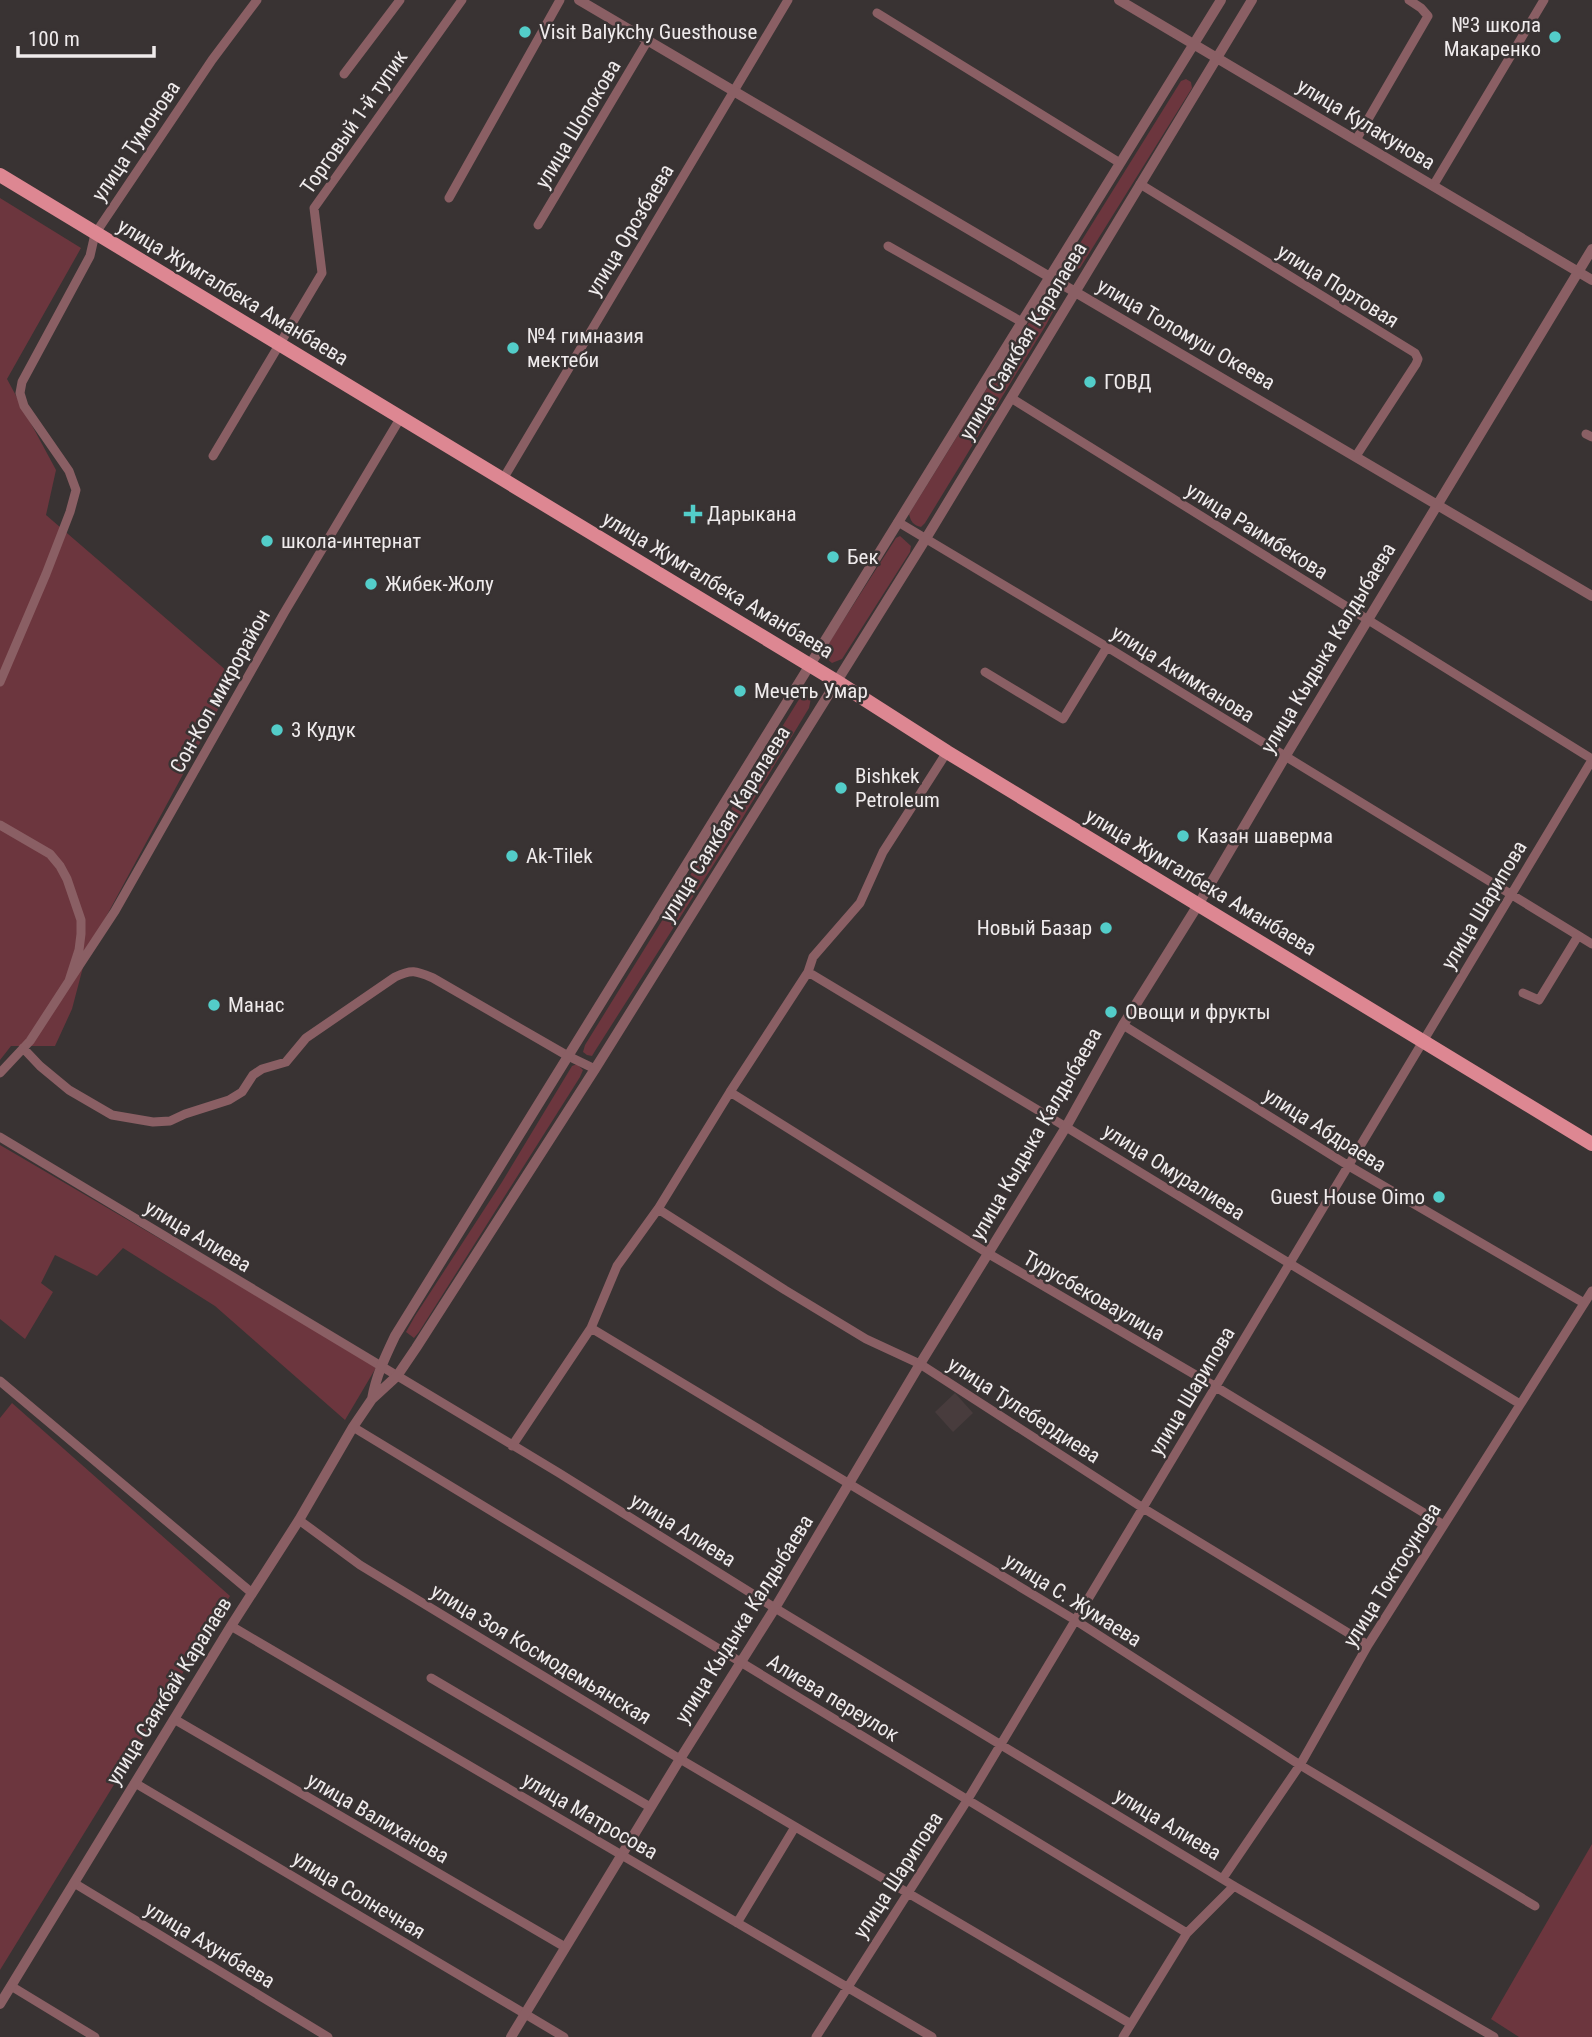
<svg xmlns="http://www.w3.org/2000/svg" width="1592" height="2037" viewBox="0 0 1592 2037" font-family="'Roboto Condensed',sans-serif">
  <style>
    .built { fill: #483c3d }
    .green { fill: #6c363e }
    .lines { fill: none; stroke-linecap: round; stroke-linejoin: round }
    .minor { stroke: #8a5f64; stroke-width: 9 }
    .tertiary { stroke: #8a5f64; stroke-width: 10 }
    .primary { stroke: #dd8792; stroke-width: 14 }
    .poi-dot { fill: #53cdc9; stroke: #393333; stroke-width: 2.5 }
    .labels { text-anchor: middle; stroke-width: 5; stroke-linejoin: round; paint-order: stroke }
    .poi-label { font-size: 21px; fill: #efebec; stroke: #393333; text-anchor: start }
    .street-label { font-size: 21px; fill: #efebec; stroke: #393333 }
  </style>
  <rect width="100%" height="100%" fill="#393333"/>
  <path class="built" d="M955,1393L973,1413L953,1432L935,1412Z"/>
  <path class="green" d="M1186,79L1191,82L1192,88L1080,268L1075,270L1070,267L1069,261L1181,81Z
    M0,198L81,248L7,379L56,470L46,515L235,678L87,952L72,1009L55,1046H11L0,1060Z
    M1043,301H1048L1054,310L1046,325L925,523L921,527C913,525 911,522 909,514L1012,348Z
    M900,536L911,546L910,552L842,659L832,663L827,659L825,649L896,538Z
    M806,695L811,698L809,708L728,842L595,1051L592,1056L587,1055L583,1052L585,1045L798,701L801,697Z
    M577,1064L583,1070L580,1077L419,1332L414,1338L406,1332L415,1316L502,1182L572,1066Z
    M0,1145L377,1366L345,1420L215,1306L123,1248L97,1276L55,1255L41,1283L53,1292L25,1339L0,1319Z
    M12,1403L230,1596L0,1970V1418Z
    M1592,1844V2037H1519L1491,2019Z"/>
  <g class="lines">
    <path class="minor" d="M877,13L1120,163
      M344,74L400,0
      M1356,140L1428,16L1421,8L1409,0
      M1140,184L1415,353L1418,359L1416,364L1356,456
      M1433,186L1544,0
      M449,198L560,0
      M538,225L648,40
      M888,246L1022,322
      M1011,398L1592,759
      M1586,434L1592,437
      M213,456L322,273L314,208L462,0
      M503,479L788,0
      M898,522L1107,647L1592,944
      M985,672L1063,719L1107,647
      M0,682L46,574L70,512L76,490L69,471L24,406L20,393L22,382L90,256L95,234L212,60L257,0
      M0,825L50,854L60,866L67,879L81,920V934L79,950L69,981L30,1041L0,1073
      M808,972L1066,1127L1520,1404
      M69,981L115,911L284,613L401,417
      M1523,993L1539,1000L1578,936
      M1123,1025L1349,1166L1584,1303
      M23,1048L40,1066L69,1090L112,1115L153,1122L170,1121L185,1114L229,1100L242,1092L253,1075L262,1069L286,1062L306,1038L395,977C412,969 416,971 433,978L568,1056L595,1069
      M730,1092L989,1254L1216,1387L1444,1525
      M0,1137L559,1473L775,1608L1234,1886L1494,2037
      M658,1209L785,1290L866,1339L920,1364L1143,1508L1368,1645
      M591,1328L1075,1620L1300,1765L1535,1906
      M0,1381L252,1593
      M353,1427L1187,1933
      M512,1446L591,1328L617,1266L658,1209L730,1092L808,972L813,957L860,903L883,852L947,752
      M299,1520L360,1565L680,1759L1131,2024
      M231,1626L932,2037
      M431,1678L650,1807
      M174,1719L565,1947
      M135,1783L564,2037
      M1223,1878L1300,1765L1368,1645L1592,1291
      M74,1883L328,2037
      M737,1923L795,1827
      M11,1986L95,2037
      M816,2037L968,1799L1592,760
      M1123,2037L1187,1933L1234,1886"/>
    <path class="tertiary" d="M579,0L1592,596
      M1119,0L1592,280
      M372,1399C376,1376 385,1357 395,1336L1221,0
      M0,2004L231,1626L299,1520L353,1427L372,1399L397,1376L416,1348L595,1069L925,540L1252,0
      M511,2037L680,1759L775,1608L920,1364L1066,1127L1123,1025L1198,905L1285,757L1592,249"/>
    <path class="primary" d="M0,175L836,681L947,752L1592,1144"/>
  </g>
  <g class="poi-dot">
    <circle cx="525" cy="32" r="7"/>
    <circle cx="1555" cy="37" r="7"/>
    <circle cx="513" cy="348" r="7"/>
    <circle cx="1090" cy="382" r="7"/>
    <path d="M689.5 503.5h7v7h7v7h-7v7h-7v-7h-7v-7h7z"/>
    <circle cx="267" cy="541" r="7"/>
    <circle cx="833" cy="557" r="7"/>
    <circle cx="371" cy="584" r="7"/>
    <circle cx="740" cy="691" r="7"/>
    <circle cx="277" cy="730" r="7"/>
    <circle cx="841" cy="788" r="7"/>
    <circle cx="1183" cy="836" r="7"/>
    <circle cx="512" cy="856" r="7"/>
    <circle cx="1106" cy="928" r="7"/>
    <circle cx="214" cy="1005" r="7"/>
    <circle cx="1111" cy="1012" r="7"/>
    <circle cx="1439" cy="1197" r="7"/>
  </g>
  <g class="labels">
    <g class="poi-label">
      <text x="1541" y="32" text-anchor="end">№3 школа<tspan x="1541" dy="24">Макаренко</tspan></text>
      <text x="539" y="39">Visit Balykchy Guesthouse</text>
      <text x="527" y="343">№4 гимназия<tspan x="527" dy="24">мектеби</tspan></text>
      <text x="1104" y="389">ГОВД</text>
      <text x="707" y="521">Дарыкана</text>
      <text x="281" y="548">школа-интернат</text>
      <text x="847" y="564">Бек</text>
      <text x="385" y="591">Жибек-Жолу</text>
      <text x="754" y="698">Мечеть Умар</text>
      <text x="291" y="737">3 Кудук</text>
      <text x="855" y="783">Bishkek<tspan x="855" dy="24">Petroleum</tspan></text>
      <text x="1197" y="843">Казан шаверма</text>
      <text x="526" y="863">Ak-Tilek</text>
      <text x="1092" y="935" text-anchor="end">Новый Базар</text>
      <text x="228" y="1012">Манас</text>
      <text x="1125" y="1019">Овощи и фрукты</text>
      <text x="1425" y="1204" text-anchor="end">Guest House Oimo</text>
    </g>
    <g class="street-label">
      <text transform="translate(354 122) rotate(-55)" y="7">Торговый 1-й тупик</text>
      <text transform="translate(578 124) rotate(-59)" y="7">улица Шопокова</text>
      <text transform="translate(1366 124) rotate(31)" y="7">улица Кулакунова</text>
      <text transform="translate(136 141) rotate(-56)" y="7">улица Тумонова</text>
      <text transform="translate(630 230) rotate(-59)" y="7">улица Орозбаева</text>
      <text transform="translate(1338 286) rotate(32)" y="7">улица Портовая</text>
      <text transform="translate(233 292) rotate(31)" y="7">улица Жумгалбека Аманбаева</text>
      <text transform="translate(1186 334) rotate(30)" y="7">улица Толомуш Океева</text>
      <text transform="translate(1023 341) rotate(-59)" y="7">улица Саякбая Каралаева</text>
      <text transform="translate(1257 531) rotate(32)" y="7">улица Раимбекова</text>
      <text transform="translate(718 585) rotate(31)" y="7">улица Жумгалбека Аманбаева</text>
      <text transform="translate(1328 648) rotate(-59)" y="7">улица Кыдыка Калдыбаева</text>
      <text transform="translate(1183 674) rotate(32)" y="7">улица Акимканова</text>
      <text transform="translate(220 691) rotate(-61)" y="7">Сон-Кол микрорайон</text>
      <text transform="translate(725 824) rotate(-58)" y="7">улица Саякбая Каралаева</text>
      <text transform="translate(1201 882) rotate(31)" y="7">улица Жумгалбека Аманбаева</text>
      <text transform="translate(1484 905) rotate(-59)" y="7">улица Шарипова</text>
      <text transform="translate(1325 1130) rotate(32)" y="7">улица Абдраева</text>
      <text transform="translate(1036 1134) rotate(-60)" y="7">улица Кыдыка Калдыбаева</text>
      <text transform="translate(1174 1172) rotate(32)" y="7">улица Омуралиева</text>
      <text transform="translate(198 1236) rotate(31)" y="7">улица Алиева</text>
      <text transform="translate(1094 1296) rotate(30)" y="7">Турусбековаулица</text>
      <text transform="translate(1192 1391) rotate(-59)" y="7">улица Шарипова</text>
      <text transform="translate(1024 1410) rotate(33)" y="7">улица Тулебердиева</text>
      <text transform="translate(683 1530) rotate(32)" y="7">улица Алиева</text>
      <text transform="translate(1392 1575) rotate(-58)" y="7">улица Токтосунова</text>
      <text transform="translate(1073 1600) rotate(32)" y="7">улица С. Жумаева</text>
      <text transform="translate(744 1619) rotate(-58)" y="7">улица Кыдыка Калдыбаева</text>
      <text transform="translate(541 1654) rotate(31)" y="7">улица Зоя Космодемьянская</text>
      <text transform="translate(169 1691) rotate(-58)" y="7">улица Саякбай Каралаев</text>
      <text transform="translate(833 1698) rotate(31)" y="7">Алиева переулок</text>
      <text transform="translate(590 1816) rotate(30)" y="7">улица Матросова</text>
      <text transform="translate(378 1818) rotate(30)" y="7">улица Валиханова</text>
      <text transform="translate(1168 1824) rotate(31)" y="7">улица Алиева</text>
      <text transform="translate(898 1875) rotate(-57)" y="7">улица Шарипова</text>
      <text transform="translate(359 1895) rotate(31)" y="7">улица Солнечная</text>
      <text transform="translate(210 1945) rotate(31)" y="7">улица Ахунбаева</text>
    </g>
  </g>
  <path d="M18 46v10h136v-10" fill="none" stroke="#efebec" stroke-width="3.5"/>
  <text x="28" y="46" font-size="21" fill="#efebec" stroke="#393333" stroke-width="5" paint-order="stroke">100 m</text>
</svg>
